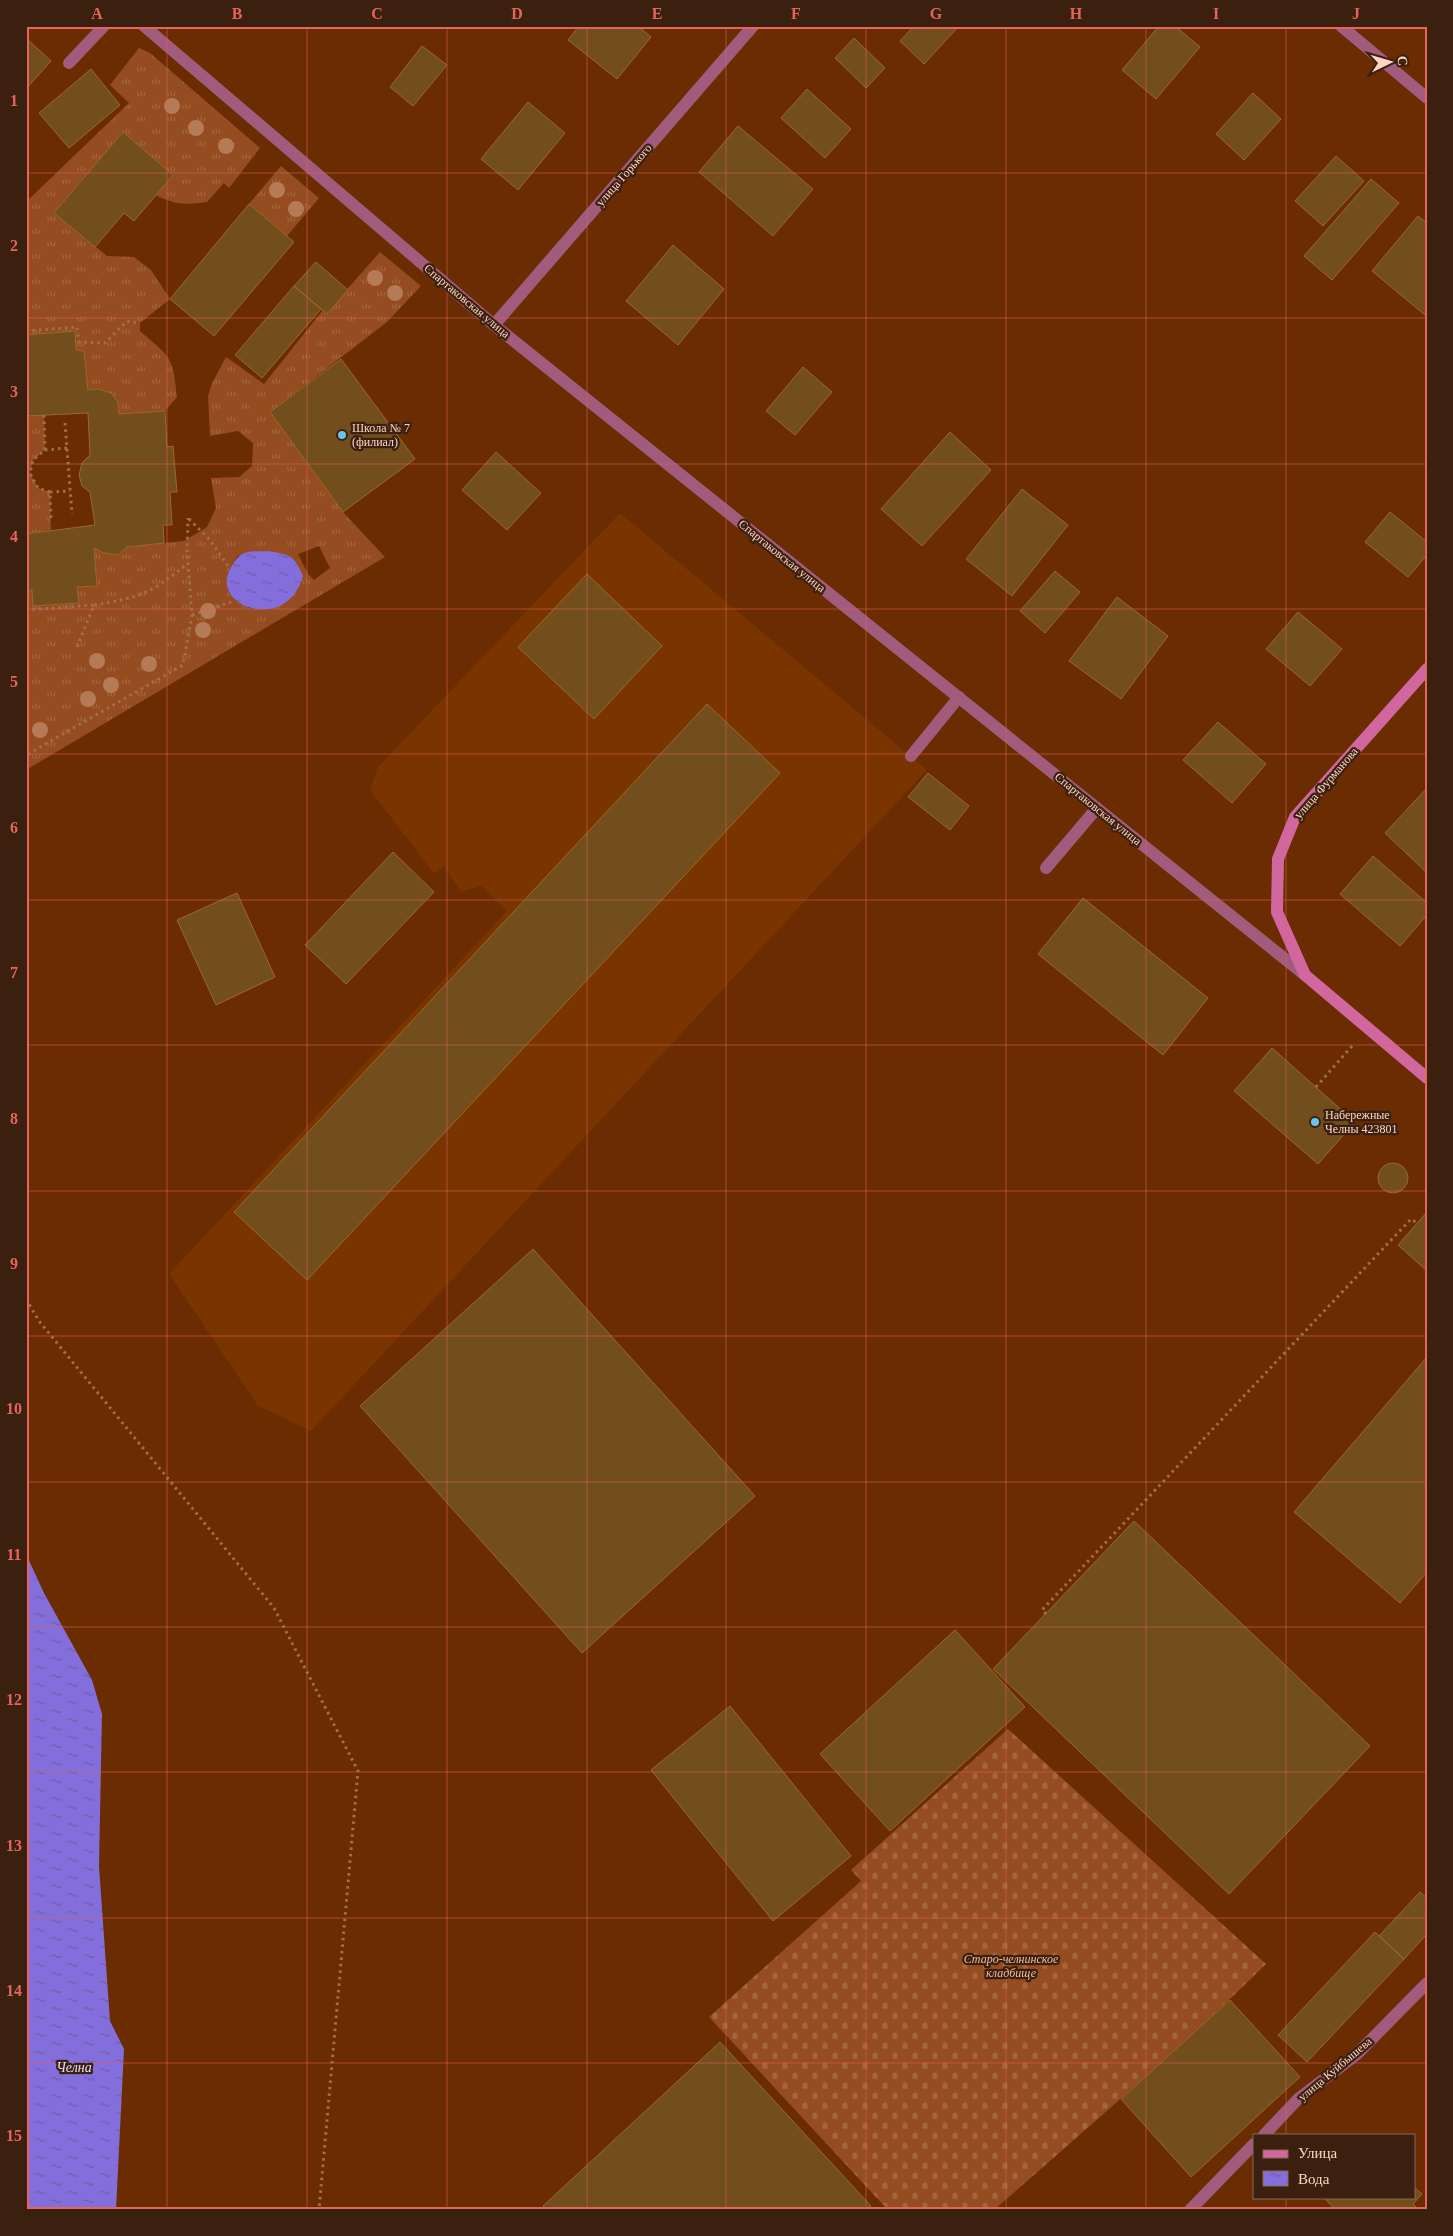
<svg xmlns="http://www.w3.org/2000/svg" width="1453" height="2236" viewBox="0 0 1453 2236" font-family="'Times New Roman',serif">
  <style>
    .built { fill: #793400 }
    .grass { fill: url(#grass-tufts); fill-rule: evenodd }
    .cemetery { fill: url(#cemetery-stones) }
    .water { fill: url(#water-ripples) }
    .building { fill: #734e1d; stroke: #9b6929 }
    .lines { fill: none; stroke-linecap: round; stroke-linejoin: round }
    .path { stroke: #a36e4b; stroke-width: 3; stroke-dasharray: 2.5 4; stroke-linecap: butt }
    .lane { stroke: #a05b7d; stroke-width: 12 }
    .street { stroke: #a05b7d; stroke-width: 12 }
    .secondary { stroke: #d2679f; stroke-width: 12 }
    .tree { fill: #b57b56 }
    .grid { fill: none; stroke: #e3655e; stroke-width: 1; stroke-opacity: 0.55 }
    .poi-dot { fill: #66c4ef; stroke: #3b1f0f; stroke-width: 2 }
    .labels { text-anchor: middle; stroke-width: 4.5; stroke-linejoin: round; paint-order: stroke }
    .street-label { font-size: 12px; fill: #fcd6c2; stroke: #3b1f0f }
    .poi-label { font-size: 12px; fill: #fcd6c2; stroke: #3b1f0f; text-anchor: start }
    .park-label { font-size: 12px; font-style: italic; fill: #f2bb9d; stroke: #3b1f0f }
    .water-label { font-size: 14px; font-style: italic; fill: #e2dffb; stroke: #3b1f0f }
    .neatline { fill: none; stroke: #e3655e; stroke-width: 2 }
    .grid-label { font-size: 16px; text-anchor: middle; font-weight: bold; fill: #e3655e }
  </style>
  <defs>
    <pattern id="grass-tufts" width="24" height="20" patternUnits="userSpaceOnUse" patternTransform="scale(1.25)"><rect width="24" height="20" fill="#944c20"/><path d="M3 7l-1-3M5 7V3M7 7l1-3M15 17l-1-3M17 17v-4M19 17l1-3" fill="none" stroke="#a4653f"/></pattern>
    <pattern id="cemetery-stones" width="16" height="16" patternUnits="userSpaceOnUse" patternTransform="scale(1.25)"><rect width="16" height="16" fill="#944c20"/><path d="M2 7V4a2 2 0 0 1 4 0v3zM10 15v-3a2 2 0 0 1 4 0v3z" fill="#a4653f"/></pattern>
    <pattern id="water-ripples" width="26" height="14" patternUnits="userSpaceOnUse" patternTransform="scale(1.25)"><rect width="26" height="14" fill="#836edb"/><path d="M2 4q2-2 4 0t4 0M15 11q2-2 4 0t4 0" fill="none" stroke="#705ea3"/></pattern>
  </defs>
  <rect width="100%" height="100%" fill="#6a2c00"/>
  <path class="built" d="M620,513L927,770L311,1431L258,1406L169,1274L507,911L481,886L461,892L444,866L434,874L370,790L378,767Z"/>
  <path class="grass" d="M139,48L150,53L260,148L229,188L224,183L207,202C188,205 173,205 156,195L173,175L123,132L54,213L107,256L134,257L151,270L170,299L140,323V331C171,358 173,356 177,397L165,411L119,414C117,393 109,388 88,390L84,351L76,350L74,331L26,335V202L129,103L110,85Z
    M281,166L319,198L287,236L249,204Z
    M380,252L421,286L387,322L270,412L343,512L385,557L26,770V591L32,590L33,606L79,603L77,587L97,586L94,548L104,553L118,555L127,547L184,541L207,527L216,508L211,478L239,477L252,466L253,443L238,431L210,436L208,396L212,383L226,357L264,384L323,310L326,313ZM319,546L330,568L314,580L308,574L298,554ZM238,555L281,605L268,610L248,608L227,575Z
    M44,415L45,450L33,460L30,473L38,488L50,492L51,530L26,534V416Z"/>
  <path class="cemetery" d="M1008,1729L1266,1964C1179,2050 1086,2129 994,2210H888L709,2017L861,1881L851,1870Z"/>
  <path class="water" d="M268,551C291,555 294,555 303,576C287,634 210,607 230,569C241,549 247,552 268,551Z
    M26,1554L44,1593L92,1680L102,1714L99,1866L110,2021L124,2049L116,2210H26Z"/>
  <path class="building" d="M579,26H638L651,37L617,79L568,40Z
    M914,26H959L924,64L900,41Z
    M1159,26H1175L1200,47L1156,99L1122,70Z
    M26,38L51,61L26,89Z
    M854,38L885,68L866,88L835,58Z
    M422,46L447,65L413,106L390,87Z
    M91,69L120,105L69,148L39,113Z
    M807,89L851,129L825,158L781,118Z
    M1253,93L1281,119L1244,160L1216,134Z
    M528,102L565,133L518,190L481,159Z
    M738,126L813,189L773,236L699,172Z
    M123,132L173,175L134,221L124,213L95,247L54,213Z
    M1336,156L1364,181L1323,226L1295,201Z
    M1371,179L1399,203L1332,280L1304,256Z
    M249,204L294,242L214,336L170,299Z
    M1418,216L1427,223V312L1425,315L1372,271Z
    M673,245L724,289L678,345L626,301Z
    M316,262L348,290L327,314L294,286Z
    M294,286L321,309L262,378L235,355Z
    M75,331L76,350L84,351L88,390L98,389L111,393L118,402L119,414L165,411L167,447L173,446L177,492H170L172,525H163L164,543L127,547L118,555L104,553L94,548L97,586L77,587L79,603L33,606L32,590L26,591V534L95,525L90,492L82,486L79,475L82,463L90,455L88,413L26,416V335Z
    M341,359L415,459L343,512L270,412Z
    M803,367L832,392L795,435L766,411Z
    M950,432L991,470L922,546L881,509Z
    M496,452L541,493L507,530L462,490Z
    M1022,489L1068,525L1012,596L966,559Z
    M1390,512L1427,542V555L1408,577L1365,542Z
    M1055,571L1080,592L1045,633L1020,611Z
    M587,574L662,646L594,719L518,647Z
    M1117,597L1168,636L1121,699L1069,661Z
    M1298,612L1342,649L1310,686L1266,649Z
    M707,704L780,773L307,1280L234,1212Z
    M1218,722L1266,764L1232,803L1183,760Z
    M928,773L969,806L950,830L908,797Z
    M1427,788V873L1385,833Z
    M393,852L434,892L346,984L305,945Z
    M1373,856L1427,903V915L1400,946L1340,894Z
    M237,893L275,977L216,1005L177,920Z
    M1083,898L1208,998L1163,1055L1038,954Z
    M1272,1048L1355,1122L1318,1164L1234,1091Z
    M1378 1178a15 15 0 1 1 30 0a15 15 0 1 1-30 0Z
    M1427,1212V1271L1398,1245Z
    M533,1249L755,1496L582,1653L360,1406Z
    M1427,1357V1572L1400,1603L1294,1512Z
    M1134,1521L1370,1746L1229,1894L993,1669Z
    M955,1630L1025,1707L890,1831L820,1754Z
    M730,1706L851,1856L773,1921L651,1770Z
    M1420,1892L1427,1898V1934L1404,1959L1379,1936Z
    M1375,1932L1404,1959L1307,2062L1278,2035Z
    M1230,2000L1300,2077L1191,2177L1121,2099Z
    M720,2042L871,2206L866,2210H546L543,2206Z
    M1414,2187L1422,2194L1413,2204L1419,2210H1336L1323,2197H1414Z"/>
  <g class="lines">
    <path class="path" d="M26,331L77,327L79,342L105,343L127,321L139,323
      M44,415L45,450L33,460L30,473L38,488L50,492L51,520
      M65,423L72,514
      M45,450L67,448
      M50,492L70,491
      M189,519L210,540L228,566
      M26,610L94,605
      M192,615L234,601
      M77,647L94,605C139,598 152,593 187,564
      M28,754L183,665L192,615L187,551L188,518
      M1316,1087L1352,1046
      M26,1299L39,1321L274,1608L358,1771L319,2210
      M1046,1614L1042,1610L1411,1219L1417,1223"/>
    <path class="lane" d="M69,63L104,26
      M911,756L959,697
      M1046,868L1097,808"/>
    <path class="street" d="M144,26L494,325L1305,975
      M1341,26L1427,98
      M494,325L753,26
      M1264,2135L1298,2099L1357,2054L1427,1983
      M1190,2210L1254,2144"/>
    <path class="secondary" d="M1427,669L1295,817L1278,859L1277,912L1305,975L1427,1078"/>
  </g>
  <g class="tree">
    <circle cx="172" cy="106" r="8"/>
    <circle cx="196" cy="128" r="8"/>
    <circle cx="226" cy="146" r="8"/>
    <circle cx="277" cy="190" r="8"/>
    <circle cx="296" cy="209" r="8"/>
    <circle cx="375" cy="278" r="8"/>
    <circle cx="395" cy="293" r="8"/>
    <circle cx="208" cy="611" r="8"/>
    <circle cx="203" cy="630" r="8"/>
    <circle cx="97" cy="661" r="8"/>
    <circle cx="149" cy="664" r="8"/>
    <circle cx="111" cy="685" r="8"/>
    <circle cx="88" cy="699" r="8"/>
    <circle cx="40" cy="730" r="8"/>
  </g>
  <path class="grid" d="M167,26V2210M307,26V2210M447,26V2210M587,26V2210M726,26V2210M866,26V2210M1006,26V2210M1146,26V2210M1286,26V2135M26,173H1427M26,318H1427M26,464H1427M26,609H1427M26,754H1427M26,900H1427M26,1045H1427M26,1191H1427M26,1336H1427M26,1482H1427M26,1627H1427M26,1772H1427M26,1918H1427M26,2063H1427M1286,2197V2210"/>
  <g class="poi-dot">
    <circle cx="342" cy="435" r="5"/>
    <circle cx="1315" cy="1122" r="5"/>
  </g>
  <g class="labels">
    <g class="street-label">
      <text transform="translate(624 175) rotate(-49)" y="4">улица Горького</text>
      <text transform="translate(467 301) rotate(40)" y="4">Спартаковская улица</text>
      <text transform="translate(782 556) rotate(39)" y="4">Спартаковская улица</text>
      <text transform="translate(1326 783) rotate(-49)" y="4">улица Фурманова</text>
      <text transform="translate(1098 809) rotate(39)" y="4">Спартаковская улица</text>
      <text transform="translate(1335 2069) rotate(-40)" y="4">улица Куйбышева</text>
    </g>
    <g class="poi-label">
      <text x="352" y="432">Школа № 7<tspan x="352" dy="14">(филиал)</tspan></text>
      <text x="1325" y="1119">Набережные<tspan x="1325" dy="14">Челны 423801</tspan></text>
    </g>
    <g class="park-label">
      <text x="1011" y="1963">Старо-челнинское<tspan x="1011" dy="14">кладбище</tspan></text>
    </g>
    <g class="water-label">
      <text x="74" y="2072">Челна</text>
    </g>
  </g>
  <rect width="1453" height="2236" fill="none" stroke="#3b1f0f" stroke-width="55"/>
  <rect x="1253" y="2134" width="162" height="65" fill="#3b1f0f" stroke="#886857"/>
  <rect x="1263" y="2150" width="25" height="8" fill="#d2679f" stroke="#886857"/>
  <text x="1298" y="2158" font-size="15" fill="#fcd6c2">Улица</text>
  <rect x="1263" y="2171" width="25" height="15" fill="url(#water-ripples)" stroke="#886857"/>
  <text x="1298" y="2184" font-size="15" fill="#fcd6c2">Вода</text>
  <g transform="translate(1390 62) rotate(85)" stroke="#3b1f0f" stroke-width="4" paint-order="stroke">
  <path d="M0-4L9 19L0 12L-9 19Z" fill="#fcd6c2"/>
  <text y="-8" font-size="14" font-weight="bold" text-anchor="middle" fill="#fcd6c2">С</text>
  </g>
  <rect x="28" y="28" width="1398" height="2180" class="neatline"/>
  <g class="grid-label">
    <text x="97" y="19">A</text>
    <text x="237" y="19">B</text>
    <text x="377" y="19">C</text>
    <text x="517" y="19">D</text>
    <text x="657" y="19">E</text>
    <text x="796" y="19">F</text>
    <text x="936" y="19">G</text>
    <text x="1076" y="19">H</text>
    <text x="1216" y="19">I</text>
    <text x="1356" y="19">J</text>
    <text x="14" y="106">1</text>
    <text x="14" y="251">2</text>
    <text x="14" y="397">3</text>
    <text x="14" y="542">4</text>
    <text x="14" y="687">5</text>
    <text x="14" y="833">6</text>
    <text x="14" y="978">7</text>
    <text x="14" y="1124">8</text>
    <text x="14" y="1269">9</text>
    <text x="14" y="1414">10</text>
    <text x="14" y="1560">11</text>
    <text x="14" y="1705">12</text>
    <text x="14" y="1851">13</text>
    <text x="14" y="1996">14</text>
    <text x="14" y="2141">15</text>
  </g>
</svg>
